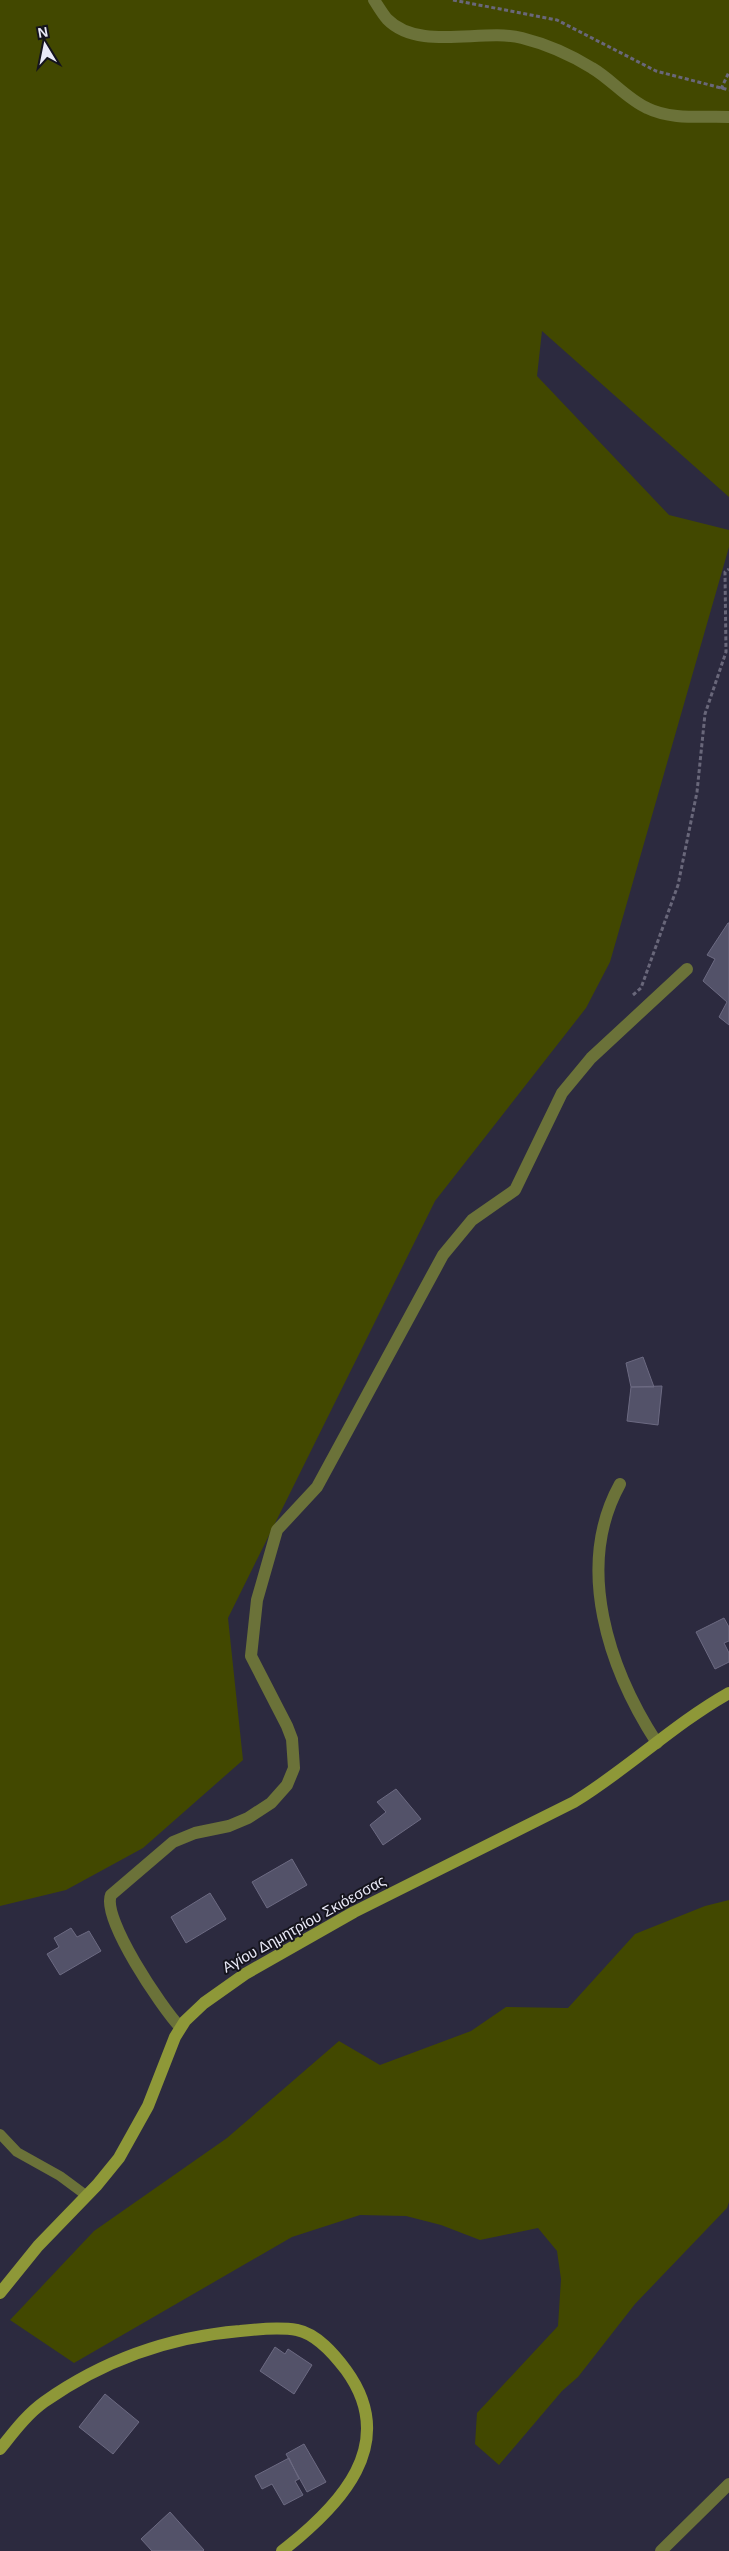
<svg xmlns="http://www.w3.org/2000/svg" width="729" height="2551" viewBox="0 0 729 2551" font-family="Helvetica,sans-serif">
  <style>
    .green { fill: #424800 }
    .building { fill: #535269; stroke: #6c6a82 }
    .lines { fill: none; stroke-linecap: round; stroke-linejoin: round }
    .path { stroke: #69677a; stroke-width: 3; stroke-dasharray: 4 2.5; stroke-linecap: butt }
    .lane { stroke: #6b7239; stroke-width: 10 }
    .street { stroke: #6b7239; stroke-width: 12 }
    .secondary { stroke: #8e9838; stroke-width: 12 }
    .labels { text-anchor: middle; stroke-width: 4; stroke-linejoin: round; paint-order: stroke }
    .street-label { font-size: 15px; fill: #e9e9f7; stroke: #15141d }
  </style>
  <rect width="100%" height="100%" fill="#2c2a3f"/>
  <path class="green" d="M0,0H729V497L542,331L537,376L669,515L729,530V547L610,962L586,1008L435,1201L228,1618L243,1760L143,1848L66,1890L0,1906Z
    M729,1900V2202L727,2208L635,2304L578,2377L562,2391L499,2465L475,2444L477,2413L558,2326L561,2279L557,2251L538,2228L480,2240L441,2225L406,2216L360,2215L292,2237L74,2363L10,2320L94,2231L227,2138L339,2041L380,2065L471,2031L506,2007L568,2008L635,1934L705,1906Z"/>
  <path class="building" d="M728,923H729V1025L719,1017L727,1002L703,981L715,959L707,955Z
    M643,1357L654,1387H631L626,1363Z
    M662,1386L658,1425L627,1421L631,1387Z
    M724,1618L729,1627V1641L724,1643L729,1653V1662L715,1669L696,1632Z
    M396,1789L421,1819L383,1845L370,1825L386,1812L377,1802Z
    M292,1859L307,1885L267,1908L252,1882Z
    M210,1893L226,1919L186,1943L171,1917Z
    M71,1928L77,1937L89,1931L101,1951L60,1975L47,1954L59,1947L54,1938Z
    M275,2347L285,2354L288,2349L312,2365L294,2394L260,2371Z
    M105,2394L139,2422L113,2454L79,2427Z
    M304,2444L326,2482L307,2492L286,2454Z
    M289,2458L299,2479L295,2481L303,2495L284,2505L272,2484L262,2489L255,2476Z
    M170,2512L204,2550L203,2551H152L141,2539Z"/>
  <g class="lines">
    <path class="path" d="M453,0L557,20L656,71L729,90
      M721,89L729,72
      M633,995L641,988L678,885L697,792L705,714L726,652L725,572L729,569"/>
    <path class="lane" d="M0,2134L17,2152L60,2176L87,2196"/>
    <path class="street" d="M374,0C378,6 382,13 387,19C419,52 482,28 522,38C546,44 571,55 592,68C611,79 627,99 647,108C671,120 702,116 729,117
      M620,1484C574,1567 609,1669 657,1743
      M180,2027C162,2008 101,1918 111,1895L173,1842L195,1833L229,1826L248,1818L271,1803L287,1785L294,1768L292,1739L287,1726L251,1656L257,1600L277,1530L317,1487L443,1255L472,1220L515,1190L562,1093L591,1058L687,969
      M661,2551L729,2484"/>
    <path class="secondary" d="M0,2293L38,2246L97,2185L119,2158L148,2106L175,2037L185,2021L204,2003L245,1974L354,1912L574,1802C628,1769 674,1724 729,1693
      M0,2449C13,2433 26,2415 44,2402C102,2361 169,2337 240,2331C258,2329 279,2327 297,2330C317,2334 334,2354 346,2370C400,2444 340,2506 282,2551"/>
  </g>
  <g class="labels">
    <g class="street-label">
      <text transform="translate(304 1924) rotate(-29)" y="5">Αγίου Δημητρίου Σκιόεσσας</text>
    </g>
  </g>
  <g transform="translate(45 45) rotate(350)" stroke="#15141d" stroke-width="4" paint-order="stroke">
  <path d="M0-4L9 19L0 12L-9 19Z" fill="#e9e9f7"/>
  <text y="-8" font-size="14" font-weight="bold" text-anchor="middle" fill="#e9e9f7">N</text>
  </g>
</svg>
